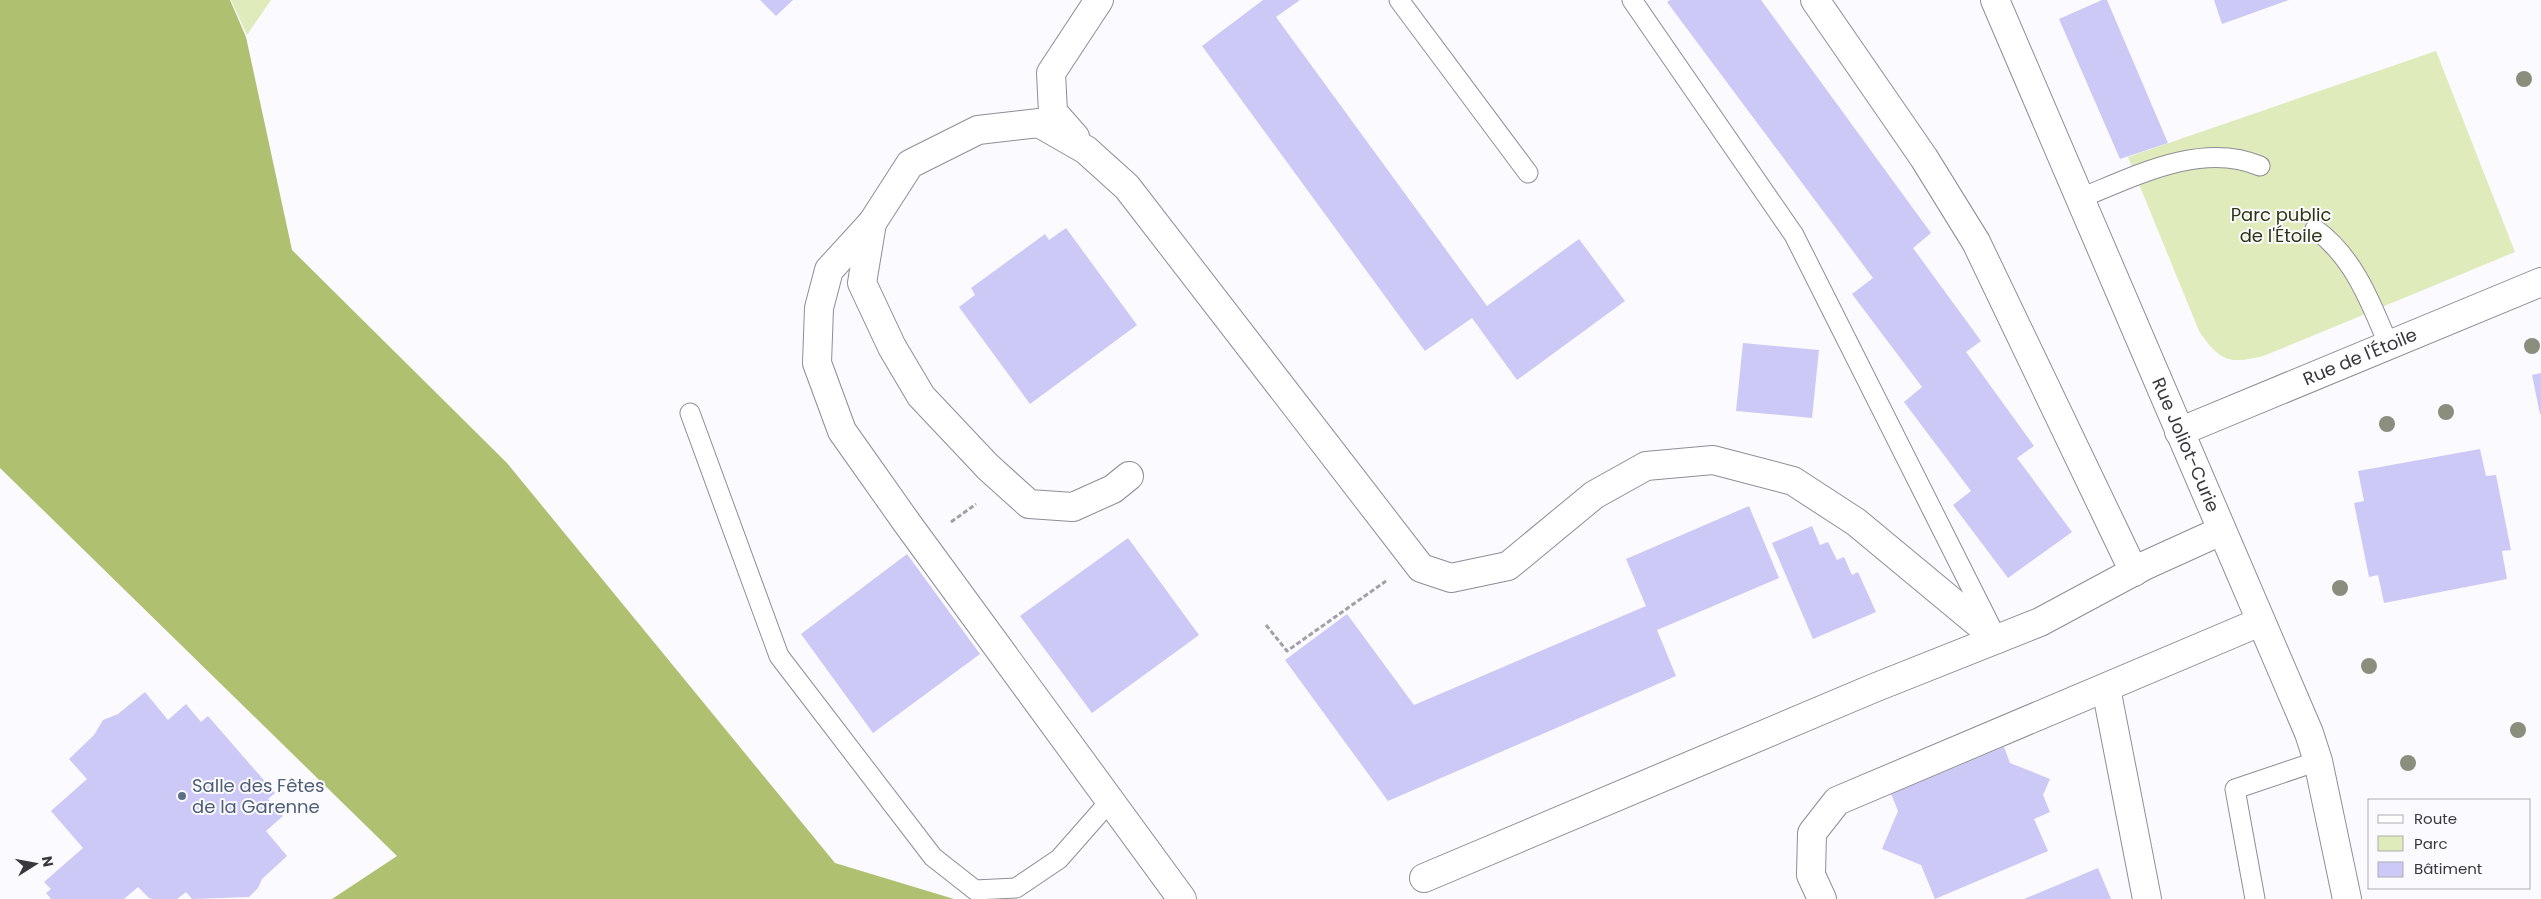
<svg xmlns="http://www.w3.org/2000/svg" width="2541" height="899" viewBox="0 0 2541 899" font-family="Poppins,sans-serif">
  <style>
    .green { fill: #dfebba }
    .forest { fill: #afc070 }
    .building { fill: #cdc9f7 }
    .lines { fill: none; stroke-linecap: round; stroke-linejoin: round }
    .lane-casing { stroke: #8e8d98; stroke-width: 21 }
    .street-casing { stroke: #8e8d98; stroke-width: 30 }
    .secondary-casing { stroke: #8e8d98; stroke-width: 30 }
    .path { stroke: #a0a0a5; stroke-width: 3; stroke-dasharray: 5 2.5; stroke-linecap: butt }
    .lane { stroke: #fff; stroke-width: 19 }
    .street { stroke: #fff; stroke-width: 28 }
    .secondary { stroke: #fff; stroke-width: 28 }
    .tree { fill: #8a8e7d }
    .service-dot { fill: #5c6f8a; stroke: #fafaff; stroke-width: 2 }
    .labels { text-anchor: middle; stroke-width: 4; stroke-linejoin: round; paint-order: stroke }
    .park-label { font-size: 18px; fill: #2e3512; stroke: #fafaff }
    .street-label { font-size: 18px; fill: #39393d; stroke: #fafaff }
    .service-label { font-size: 18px; fill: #4e5e75; stroke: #fafaff; text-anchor: start }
  </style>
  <rect width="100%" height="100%" fill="#fafaff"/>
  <path class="green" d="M231,0H271L247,35Z
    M2436,51L2515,252L2266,355C2230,365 2220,362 2199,331L2128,157Z"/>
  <path class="forest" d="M0,0H230L246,37L292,250L507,463L835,863L954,899H332L397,856L0,468Z"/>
  <path class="building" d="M760,0H793L776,16Z
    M1263,0H1300L1276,17L1487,306L1579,239L1625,301L1517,380L1472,318L1425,351L1202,46Z
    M1670,0H1761L1931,233L1913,248L1981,341L1966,352L2034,446L2017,458L2072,532L2008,578L1953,505L1971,491L1904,402L1922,387L1852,294L1873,278L1667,2Z
    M2102,0H2107L2168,143L2120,159L2059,19Z
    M2214,0H2289L2222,24Z
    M1066,228L1137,325L1030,404L959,307L975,295L971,288L1045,234L1049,240Z
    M1743,343L1819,350L1812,418L1736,411Z
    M2541,373V414H2540L2532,375Z
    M2480,449L2486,476L2496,475L2511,550L2502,551L2507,579L2384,603L2378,575L2369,577L2354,503L2364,501L2358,471Z
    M1749,506L1779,578L1657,630L1676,676L1388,801L1285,660L1347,614L1414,705L1646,606L1626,559Z
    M1812,526L1820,545L1828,542L1837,560L1844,557L1852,575L1858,572L1876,612L1813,639L1772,543Z
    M1128,538L1199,635L1092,713L1020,616Z
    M907,554L980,654L873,733L801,634Z
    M145,692L168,720L186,704L201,722L208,716L275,793L268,799L283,816L266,831L287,856L262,879L258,888L249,897L192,899L186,892L177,899H153L149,898L138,887L124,899H51L46,893L51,889L44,882L83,848L51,811L87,779L69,759L94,735L103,720L118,714Z
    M2004,747L2010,763L2050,779L2043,795L2050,812L2034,819L2048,851L1935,899L1921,865L1882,849L1898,811L1891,794Z
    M2098,868L2111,899H2024Z"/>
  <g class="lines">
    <g class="lane-casing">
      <path id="lane" d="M1399,0L1528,173
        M1632,0L1794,235L1993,631
        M2081,198C2135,176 2202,141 2260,166
        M2315,229C2354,257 2371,303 2389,346
        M690,413L779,656L933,857L975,890L1016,888L1059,859L1110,801
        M2255,899L2235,789L2318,761"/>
    </g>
    <g class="street-casing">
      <g id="street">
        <path d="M1815,0L1924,158L1976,242L2134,572"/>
        <path d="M1075,137L1053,112L1051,73L1099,0"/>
        <path d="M872,223L829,270L819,308L817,363L842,431L907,523L1182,899"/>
        <path id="s1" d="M2179,432L2541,282"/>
        <path d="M1129,476L1113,489L1073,507L1029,504L988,467L921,396L892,347L862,283L872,223L910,164L978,130L1039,123L1086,150L1127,187L1421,568L1451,578L1508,566L1594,495L1646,466L1713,460L1793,481L1856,522L1997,639"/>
        <path d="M2106,688L2147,899"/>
        <path d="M1424,878L1874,688L2040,622L2146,565L2221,531"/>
        <path d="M1822,899L1811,875L1812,833L1837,801L2260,622"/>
      </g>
    </g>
    <g class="secondary-casing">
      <g id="secondary">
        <path id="s2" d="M1995,0L2309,733L2318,761L2347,899"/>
      </g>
    </g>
    <path class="path" d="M951,522L976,504
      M1266,625L1287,651L1386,581"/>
    <use href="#lane" class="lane"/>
    <use href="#street" class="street"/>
    <use href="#secondary" class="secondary"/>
  </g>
  <g class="tree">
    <circle cx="2524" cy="79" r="8"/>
    <circle cx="2532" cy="346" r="8"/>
    <circle cx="2446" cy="412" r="8"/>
    <circle cx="2387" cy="424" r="8"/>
    <circle cx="2340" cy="588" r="8"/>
    <circle cx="2369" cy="666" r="8"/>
    <circle cx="2518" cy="730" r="8"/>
    <circle cx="2408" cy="763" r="8"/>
  </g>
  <circle class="service-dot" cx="182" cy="796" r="5"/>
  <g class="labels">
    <g class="park-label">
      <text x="2281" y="221">Parc public<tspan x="2281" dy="21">de l'Étoile</tspan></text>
    </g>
    <g class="street-label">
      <text dy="6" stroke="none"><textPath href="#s1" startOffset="196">Rue de l'Étoile</textPath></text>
      <text dy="6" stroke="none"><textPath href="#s2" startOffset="484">Rue Joliot-Curie</textPath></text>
    </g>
    <g class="service-label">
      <text x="192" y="792">Salle des Fêtes<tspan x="192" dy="21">de la Garenne</tspan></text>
    </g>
  </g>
  <rect x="2368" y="799" width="162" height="90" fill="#fafaff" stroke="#adadb1"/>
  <rect x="2378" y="815" width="25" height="8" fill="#ffffff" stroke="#adadb1"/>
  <text x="2414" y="824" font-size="15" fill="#39393d">Route</text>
  <rect x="2378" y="836" width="25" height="15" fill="#dfebba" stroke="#adadb1"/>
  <text x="2414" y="849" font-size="15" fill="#39393d">Parc</text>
  <rect x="2378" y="862" width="25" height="15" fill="#cdc9f7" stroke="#adadb1"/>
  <text x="2414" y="874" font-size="15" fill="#39393d">Bâtiment</text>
  <g transform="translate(35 864) rotate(79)" stroke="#fafaff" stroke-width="4" paint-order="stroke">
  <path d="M0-4L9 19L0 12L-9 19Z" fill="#39393d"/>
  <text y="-8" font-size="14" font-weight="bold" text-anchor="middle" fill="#39393d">N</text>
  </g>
</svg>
